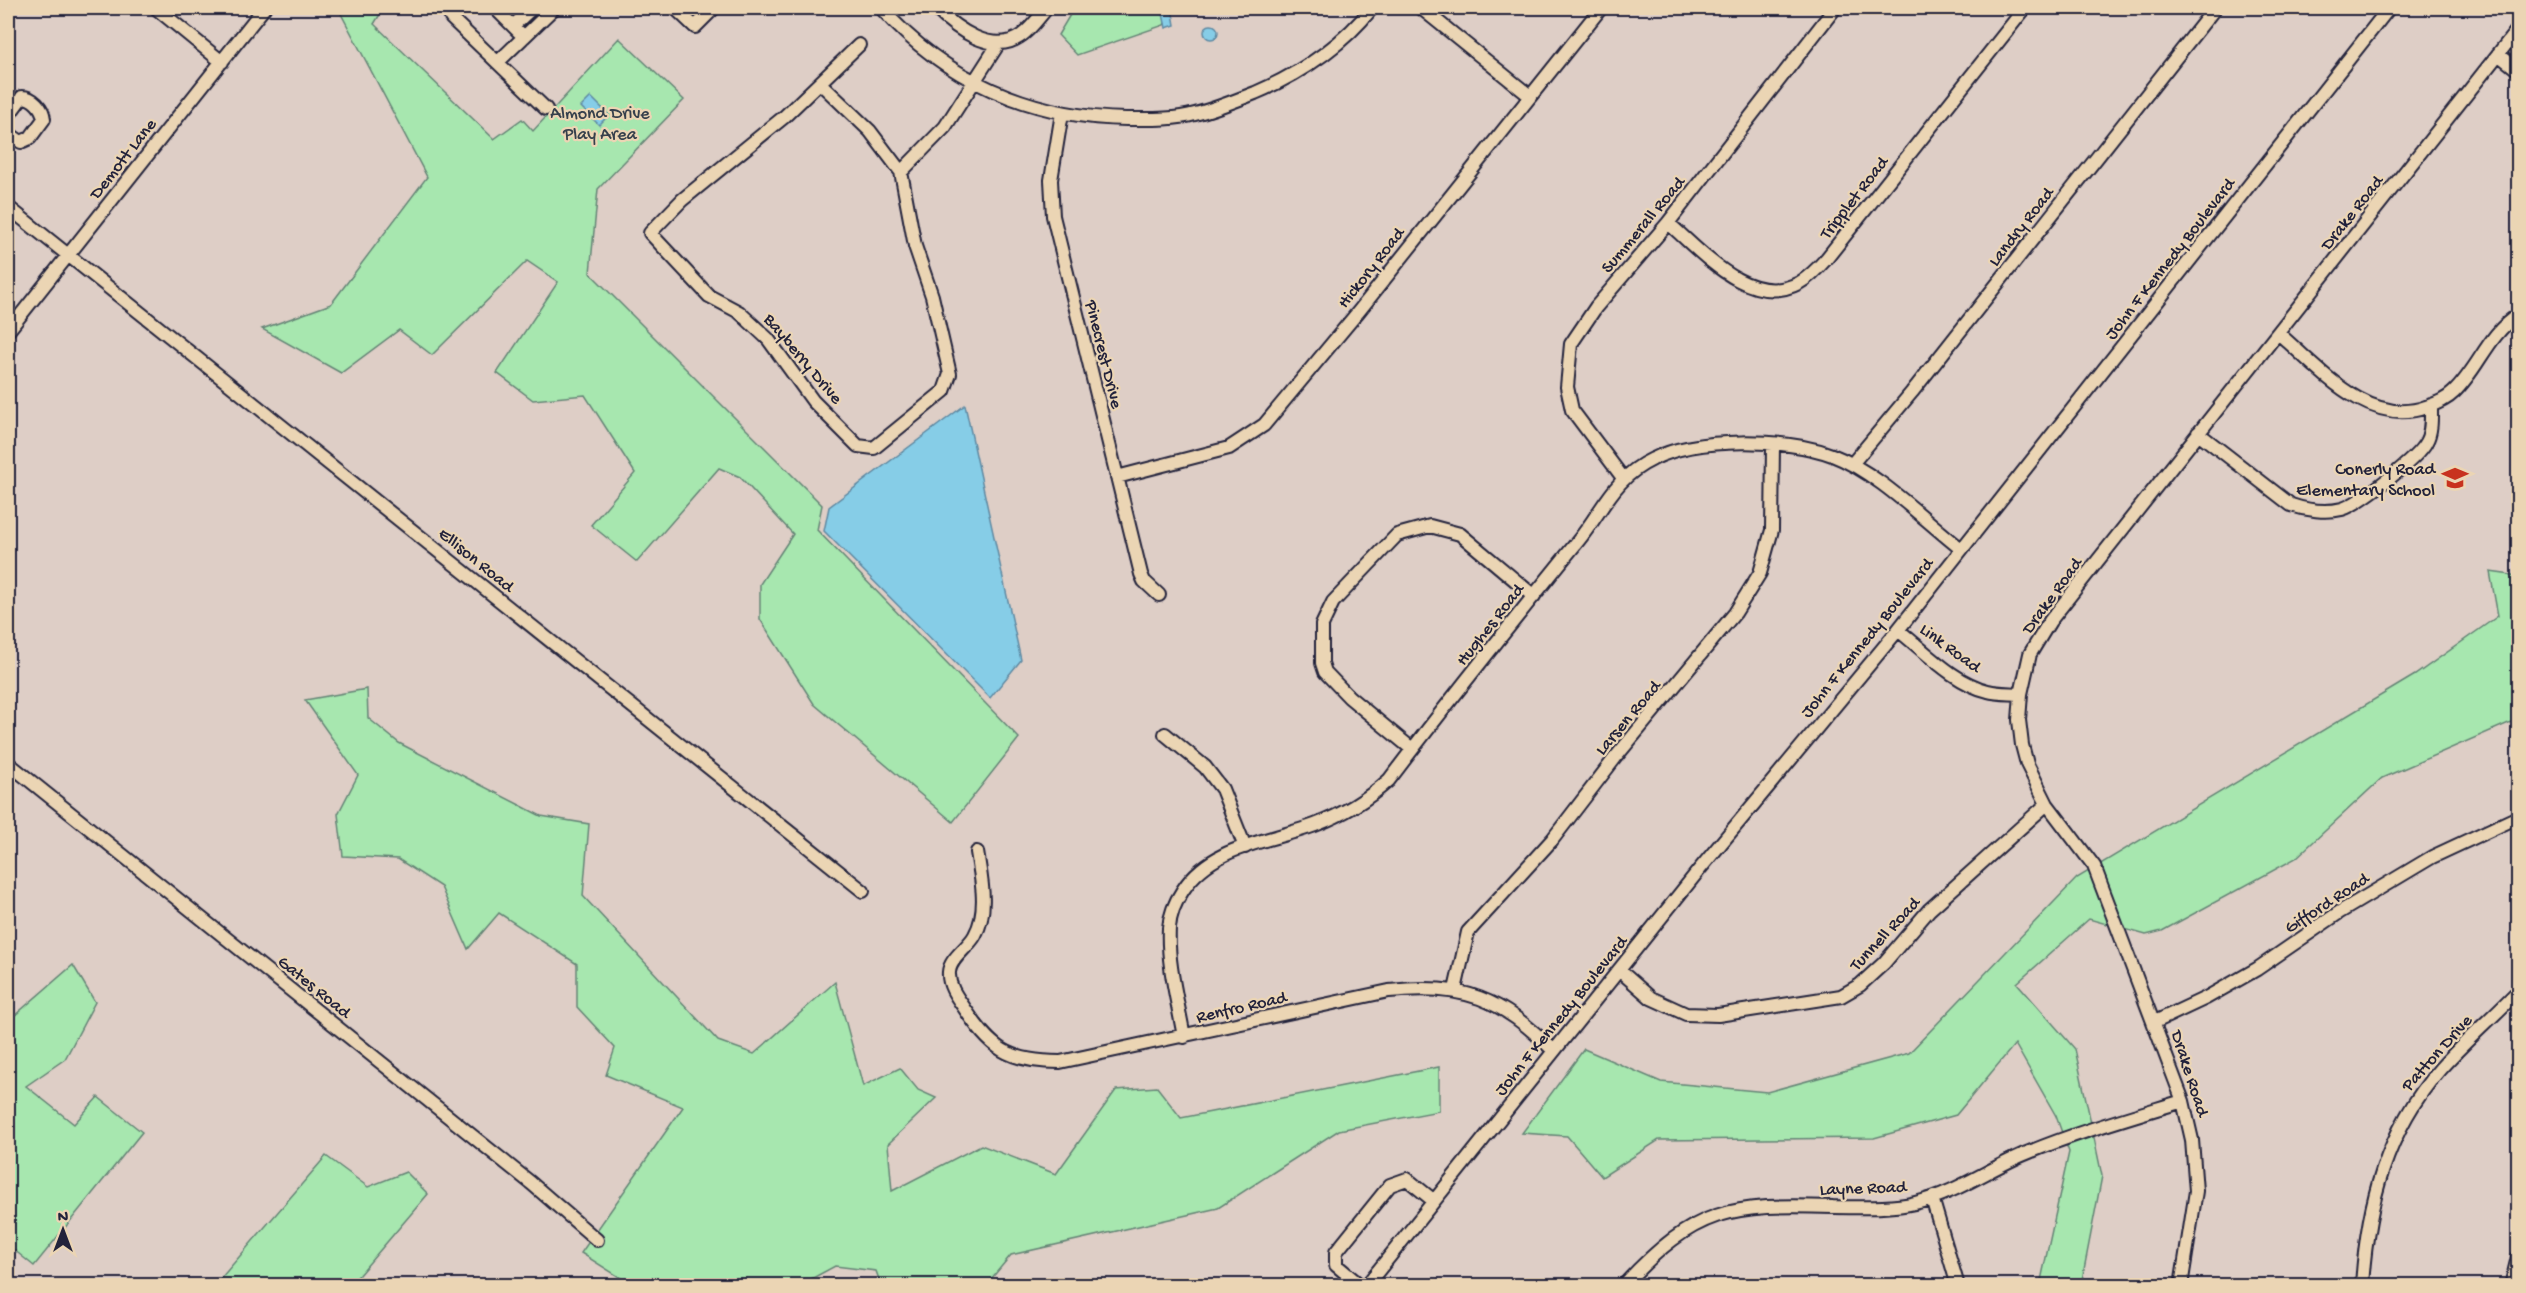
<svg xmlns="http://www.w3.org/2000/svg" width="2526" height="1293" viewBox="0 0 2526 1293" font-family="'Gochi Hand',sans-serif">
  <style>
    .green { fill: #a7e7af; stroke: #648475; stroke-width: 1.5 }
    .water { fill: #86cde7; stroke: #5e89a2; stroke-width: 1.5 }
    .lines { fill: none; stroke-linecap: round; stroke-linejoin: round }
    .minor-casing { stroke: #22223b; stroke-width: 16 }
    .minor { stroke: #ebd5b4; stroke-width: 12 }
    .labels { text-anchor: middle; stroke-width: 4.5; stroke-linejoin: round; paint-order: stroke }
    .park-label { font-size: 18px; fill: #36404c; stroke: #ebd5b4 }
    .street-label { font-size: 18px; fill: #22223b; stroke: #ebd5b4 }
    .poi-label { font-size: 18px; fill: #22223b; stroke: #ebd5b4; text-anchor: end }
  </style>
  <rect width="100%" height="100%" fill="#decec6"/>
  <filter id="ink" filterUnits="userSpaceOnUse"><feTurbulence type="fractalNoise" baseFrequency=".0167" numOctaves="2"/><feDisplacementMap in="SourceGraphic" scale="12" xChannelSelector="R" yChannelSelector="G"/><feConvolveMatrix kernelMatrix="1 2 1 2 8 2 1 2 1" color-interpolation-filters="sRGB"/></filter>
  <g filter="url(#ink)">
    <path class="green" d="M338,8H384L374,24L494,139L522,119L533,131L619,38L684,100L598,189L590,273L822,505L817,530L1019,738L953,822L814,704L760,619V584L793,534L740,477L719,468L637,562L591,525L635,473L585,395L533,400L497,373L558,282L527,261L432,355L399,330L341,373L262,329L331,304L427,177Z
      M1074,8H1175L1164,25L1077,55L1058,35Z
      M2490,572L2518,576V719L2382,778L2296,858L2162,931L2146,935L2089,919L2017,983L2075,1049L2088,1109L2102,1176L2081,1285H2040L2069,1152L2056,1116L2015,1044L1956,1115L1874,1138L1659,1140L1602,1177L1567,1136L1522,1133L1584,1049L1661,1082L1767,1092L1909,1053L2077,878L2415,675L2498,616Z
      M367,689L368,718L399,743L541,816L589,824L583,896L718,1041L754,1054L835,982L863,1086L900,1068L918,1090L936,1098L888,1144L892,1191L981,1145L1056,1174L1116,1090L1157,1087L1181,1118L1439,1067V1111L1339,1130L1218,1208L1011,1255L986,1285H881L876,1271L835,1266L800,1285H632L581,1253L683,1107L606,1075L615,1048L577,1007V964L499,913L468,949L441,887L398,859L343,856L338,814L358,775L305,700Z
      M73,965L95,1002L65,1059L26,1086L74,1124L98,1097L142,1132L34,1266L8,1245V1012L14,1016Z
      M326,1156L368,1187L406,1172L428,1194L353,1282L354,1285H215Z"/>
    <path class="water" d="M1172,8L1175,25L1166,28L1162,9Z
      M1204 32a7 7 0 1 1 14 0a7 7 0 1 1-14 0Z
      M591,97L609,115L599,125L581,107Z
      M965,405L1021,660L990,698L824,531L829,507Z"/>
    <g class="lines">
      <g class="minor-casing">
        <path id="minor" d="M156,8L222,62
          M451,8V18L546,109
          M495,8L524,37
          M675,8L695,27L714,8
          M881,8C945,80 1030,117 1126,119C1149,119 1173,120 1195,114C1215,109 1235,101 1255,93C1299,74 1342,46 1372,8
          M935,8C955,28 993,57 1022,35C1032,28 1039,17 1047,8
          M1421,8L1530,96
          M513,26L532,8
          M2498,54L2518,70
          M498,62L554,8
          M820,83L870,131L901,172L915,246L932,296L950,374L944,391L874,448L858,446L813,401L768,339L739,312L709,296L650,233L682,200L784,117L859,45
          M1062,113L1051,180L1053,216L1141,574L1144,581L1159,595
          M8,116L22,97C33,97 43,108 44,119L30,138L21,142L8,133
          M901,172L945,127L999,43
          M8,207L863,891
          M1668,223C1701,251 1749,309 1799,283C1810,277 1819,267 1827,258L2025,8
          M8,331L264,8
          M2278,333C2318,367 2368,428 2426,407C2436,404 2447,399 2454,392C2479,368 2488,334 2518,315
          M2198,433L2291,505C2306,510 2326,513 2342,509C2358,505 2418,458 2426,442C2432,432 2431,417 2431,405
          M1852,464L1912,392L2215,8
          M1117,477L1229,448L1264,425L1359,311L1601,8
          M1623,478L1572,410L1567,387L1571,344L1596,307L1668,223L1835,8
          M1898,630C1925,651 1954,683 1988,691C1998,694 2011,693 2021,694
          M1165,734L1205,767L1222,789L1245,847
          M1412,749L1349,697L1325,672L1322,663V625L1333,602L1397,535L1430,526L1460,534L1534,596
          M8,763L531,1183L597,1240
          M977,852C981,878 989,910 975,935C969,947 950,958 949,972C948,985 956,996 963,1006C991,1049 1008,1062 1060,1062L1389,991C1465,983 1500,998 1554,1051
          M1619,970L1651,998L1686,1014L1718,1015L1841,996L1860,985L1884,963L1929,910L2047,804
          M1455,990L1468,932L1552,840L1615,758L1735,613L1760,573L1772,530L1773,445
          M2155,1022L2206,998L2257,969L2340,912L2432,857L2518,817
          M1184,1037C1178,1002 1167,964 1169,928C1170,913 1175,902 1183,890C1212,845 1269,842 1315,825C1344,814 1367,800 1389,780C1450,699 1514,620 1578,541C1604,509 1613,478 1653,459C1696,437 1787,438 1832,455C1877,472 1922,518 1960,548
          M1932,1198L1958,1286
          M1361,1286L1336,1265V1252L1390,1185L1407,1179L1434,1201
          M1366,1286L1699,870L1898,630L2389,8
          M1623,1286C1696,1207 1730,1204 1833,1207C1860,1207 1889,1209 1915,1203C1955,1194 1990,1168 2027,1153C2078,1132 2131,1117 2183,1101
          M2181,1286L2196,1191L2192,1140L2183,1101L2094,866L2047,804L2027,764L2022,745L2019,720L2021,694L2030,654L2050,621L2518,29
          M2362,1286C2367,1205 2386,1131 2440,1069C2464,1042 2493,1017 2518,991
          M2511,1286L2518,1257"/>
      </g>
      <use href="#minor" class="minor"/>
    </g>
  </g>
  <defs>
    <g id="school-bare" transform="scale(2.07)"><path d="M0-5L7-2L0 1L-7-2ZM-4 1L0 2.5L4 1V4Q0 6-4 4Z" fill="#c8321e" stroke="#ebd5b4" stroke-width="2.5" paint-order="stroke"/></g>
  </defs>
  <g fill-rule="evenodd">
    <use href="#school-bare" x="2455" y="478"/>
  </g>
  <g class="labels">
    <g class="park-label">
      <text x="600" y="118">Almond Drive<tspan x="600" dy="21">Play Area</tspan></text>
    </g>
    <g class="street-label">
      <text transform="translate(122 158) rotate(-52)" y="6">Demott Lane</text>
      <text transform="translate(1853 197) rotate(-52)" y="6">Tripplet Road</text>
      <text transform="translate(2351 212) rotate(-52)" y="6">Drake Road</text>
      <text transform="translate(1642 224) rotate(-50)" y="6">Summerall Road</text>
      <text transform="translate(2020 226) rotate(-52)" y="6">Landry Road</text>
      <text transform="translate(2169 258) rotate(-52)" y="6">John F Kennedy Boulevard</text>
      <text transform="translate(1370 267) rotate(-52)" y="6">Hickory Road</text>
      <text transform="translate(1105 354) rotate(76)" y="6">Pinecrest Drive</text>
      <text transform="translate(804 358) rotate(50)" y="6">Bayberry Drive</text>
      <text transform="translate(477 559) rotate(39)" y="6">Ellison Road</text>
      <text transform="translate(2051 595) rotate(-54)" y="6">Drake Road</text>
      <text transform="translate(1489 624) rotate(-52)" y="6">Hughes Road</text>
      <text transform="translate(1866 637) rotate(-51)" y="6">John F Kennedy Boulevard</text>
      <text transform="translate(1951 647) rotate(36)" y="6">Link Road</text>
      <text transform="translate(1627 717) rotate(-50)" y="6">Larsen Road</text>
      <text transform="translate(2326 902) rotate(-33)" y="6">Gifford Road</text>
      <text transform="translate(1884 933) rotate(-47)" y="6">Tunnell Road</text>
      <text transform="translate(315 986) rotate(39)" y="6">Gates Road</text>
      <text transform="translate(1241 1006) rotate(-13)" y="6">Renfro Road</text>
      <text transform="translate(1560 1015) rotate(-51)" y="6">John F Kennedy Boulevard</text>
      <text transform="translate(2436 1052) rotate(-48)" y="6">Patton Drive</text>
      <text transform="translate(2191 1073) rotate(72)" y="6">Drake Road</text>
      <text transform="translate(1863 1187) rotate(-2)" y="6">Layne Road</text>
    </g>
    <g class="poi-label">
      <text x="2435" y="474">Conerly Road<tspan x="2435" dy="21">Elementary School</tspan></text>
    </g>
  </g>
  <rect width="2526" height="1293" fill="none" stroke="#ebd5b4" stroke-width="30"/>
  <rect x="15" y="15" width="2496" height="1263" fill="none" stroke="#22223b" stroke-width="2" filter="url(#ink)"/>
  <g transform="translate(63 1230)" stroke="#ebd5b4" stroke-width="4.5" paint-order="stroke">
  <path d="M0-4.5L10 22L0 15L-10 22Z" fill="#22223b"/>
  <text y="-9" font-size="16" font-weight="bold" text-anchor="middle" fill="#22223b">N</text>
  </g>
</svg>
